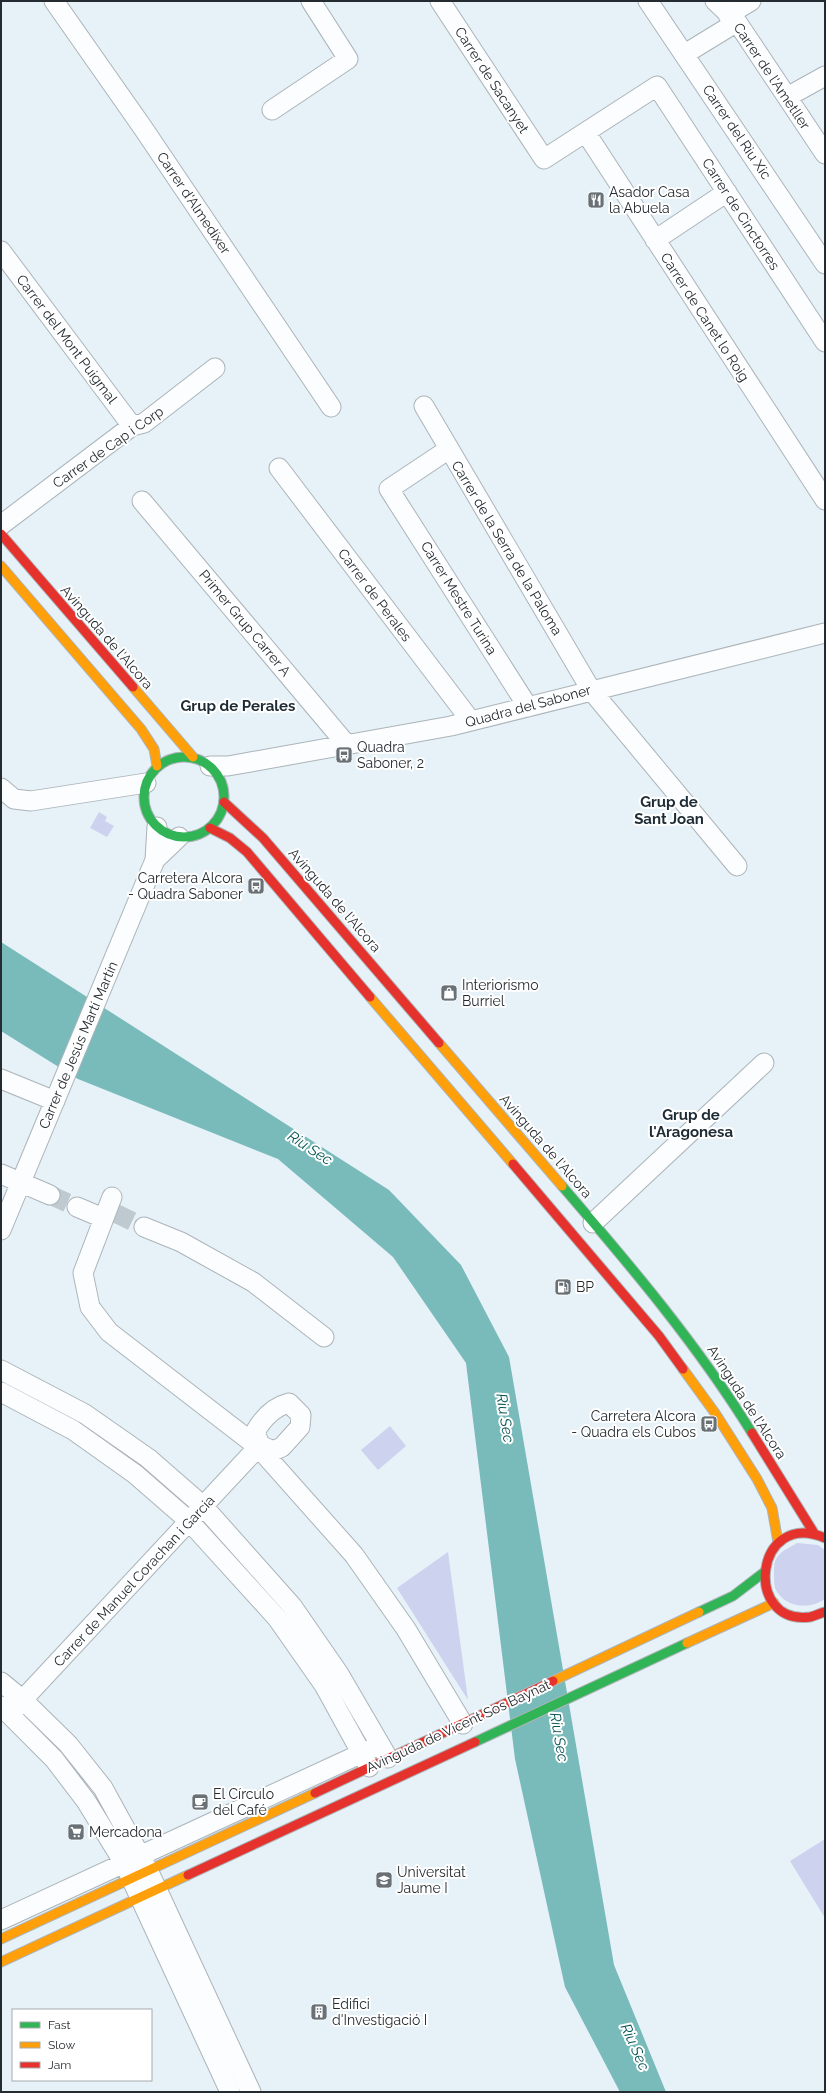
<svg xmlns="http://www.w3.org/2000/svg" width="826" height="2093" viewBox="0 0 826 2093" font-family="Raleway,sans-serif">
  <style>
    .green { fill: #cdd2ee }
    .water { fill: #79baba }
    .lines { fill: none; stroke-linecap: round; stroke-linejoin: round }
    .street-tunnel { stroke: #bfcad0; stroke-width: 19; stroke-dasharray: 19 10; stroke-linecap: butt }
    .street-casing { stroke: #acb4b9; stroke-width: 21 }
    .fast-casing { stroke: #acb4b9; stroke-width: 11 }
    .slow-casing { stroke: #acb4b9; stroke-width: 11 }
    .jam-casing { stroke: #acb4b9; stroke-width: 11 }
    .street { stroke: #fbfdfe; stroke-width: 19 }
    .fast { stroke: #30b455; stroke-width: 9 }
    .slow { stroke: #ff9f0a; stroke-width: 9 }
    .jam { stroke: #e5322d; stroke-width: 9 }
    .labels { text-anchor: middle; stroke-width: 4; stroke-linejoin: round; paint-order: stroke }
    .street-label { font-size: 14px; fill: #252c31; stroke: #fff }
    .poi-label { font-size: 14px; fill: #252c31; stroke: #fff; text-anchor: start }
    .neighbourhood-label { font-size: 15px; font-weight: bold; fill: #1d2b35; stroke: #fff }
    .water-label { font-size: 15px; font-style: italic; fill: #095857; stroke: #fff }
  </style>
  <rect width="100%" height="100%" fill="#e6f1f8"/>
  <path class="green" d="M99,812L107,817L105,821L114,826L107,837L90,828Z
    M390,1426L406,1446L378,1470L361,1450Z
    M797,1543L818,1545L825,1550V1599C809,1610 784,1608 775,1588C774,1583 774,1577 774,1572C774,1566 774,1560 779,1555C783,1550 791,1547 797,1543Z
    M448,1552L468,1700L397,1588Z
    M825,1839V1918L790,1861Z"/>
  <path class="water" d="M1,942L389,1190L461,1265L509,1357L614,1965L666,2092H620L565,1987L515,1759L466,1363L393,1257L278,1159L78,1079L1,1031Z"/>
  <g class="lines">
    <path class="street-tunnel" d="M50,1195L77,1207
      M115,1213L144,1227"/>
    <g class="street-casing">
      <path id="street" d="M54,1L143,128L331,407
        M440,1L544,159L657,86L825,342
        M648,1L825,264
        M715,1L737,22L825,154
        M728,15L751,1
        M688,52L737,22
        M787,97L825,76
        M272,110L348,59L311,1
        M586,133L825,500
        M655,240L727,192
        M1,251L132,426
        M424,406L591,690L737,866
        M449,449L389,489L528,707
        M279,468L471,721
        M142,501L347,745
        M1,525L132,426L144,423L215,368
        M210,766H228L451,726L825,633
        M1,788L14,799L31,801L146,783
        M155,860L179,837
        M1,1079L55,1101
        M1,1174L50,1195
        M112,1197L83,1273L90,1307L109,1332L258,1447L354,1555L406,1629L463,1724
        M77,1207L103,1218
        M593,1223L764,1063
        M144,1227L181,1242L253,1282L324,1337
        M1,1230L155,860L157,827
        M1,1370L85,1414L148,1458L203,1506L292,1606L339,1674L388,1758
        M1,1392L73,1430L135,1474L189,1521L277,1618L324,1685L369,1767
        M289,1403L301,1415L300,1427L282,1447L273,1451L260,1445L255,1432C263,1418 273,1407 289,1403Z
        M1,1682L23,1700L68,1744L103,1788L148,1870L251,2092
        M1,1706L54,1759L86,1801L124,1863L230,2092
        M15,1708L260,1445
        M1,1920L373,1748"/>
    </g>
    <g class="fast-casing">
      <path id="fast" d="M144 797a40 40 0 1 1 80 0a40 40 0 1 1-80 0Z
        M562,1186C630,1265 697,1344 752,1433
        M699,1612L733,1596L763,1573
        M475,1742L687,1643"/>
    </g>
    <g class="slow-casing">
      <path id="slow" d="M1,566L141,729L154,749L157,766
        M133,687L193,757
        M370,997L513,1164
        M439,1043L562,1186
        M683,1369L715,1413L757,1479L772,1508L778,1542
        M687,1643L774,1603
        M553,1681L699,1612
        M1,1939L315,1793
        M1,1962L188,1875"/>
    </g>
    <g class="jam-casing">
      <path id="jam" d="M1,534L133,687
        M224,802L263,838L439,1043
        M210,828L230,838L247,852L370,997
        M513,1164L659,1336L683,1369
        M752,1433L814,1533
        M825,1538C754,1508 743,1626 810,1617C815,1616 820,1613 825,1612
        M315,1793L553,1681
        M188,1875L475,1742"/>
    </g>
    <use href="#street" class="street"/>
    <use href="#fast" class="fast"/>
    <use href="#slow" class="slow"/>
    <use href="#jam" class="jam"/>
  </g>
  <defs>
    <g id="restaurant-square" transform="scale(0.9)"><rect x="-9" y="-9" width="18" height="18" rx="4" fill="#697177" stroke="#fff"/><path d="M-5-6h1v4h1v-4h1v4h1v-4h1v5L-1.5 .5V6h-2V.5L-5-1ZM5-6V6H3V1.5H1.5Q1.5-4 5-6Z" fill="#fff"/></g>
    <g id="bus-square" transform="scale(0.9)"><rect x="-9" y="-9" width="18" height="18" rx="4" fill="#697177" stroke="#fff"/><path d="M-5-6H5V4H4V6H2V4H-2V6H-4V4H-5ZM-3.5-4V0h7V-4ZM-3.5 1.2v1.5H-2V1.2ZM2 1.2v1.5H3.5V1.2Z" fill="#fff"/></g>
    <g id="shop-square" transform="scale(0.9)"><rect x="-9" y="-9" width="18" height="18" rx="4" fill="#697177" stroke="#fff"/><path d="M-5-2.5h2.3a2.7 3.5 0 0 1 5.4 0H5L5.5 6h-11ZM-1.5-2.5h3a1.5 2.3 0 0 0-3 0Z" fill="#fff"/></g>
    <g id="fuel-square" transform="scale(0.9)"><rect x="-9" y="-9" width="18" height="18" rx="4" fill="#697177" stroke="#fff"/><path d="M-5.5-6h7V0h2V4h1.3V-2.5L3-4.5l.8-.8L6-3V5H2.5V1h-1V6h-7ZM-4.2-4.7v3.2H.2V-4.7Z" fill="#fff"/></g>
    <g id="cafe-square" transform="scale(0.9)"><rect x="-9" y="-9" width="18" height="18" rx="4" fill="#697177" stroke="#fff"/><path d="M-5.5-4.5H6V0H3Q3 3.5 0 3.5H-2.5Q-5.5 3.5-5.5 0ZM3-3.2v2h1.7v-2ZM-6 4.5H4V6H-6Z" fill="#fff"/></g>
    <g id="supermarket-square" transform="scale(0.9)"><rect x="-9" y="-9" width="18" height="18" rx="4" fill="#697177" stroke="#fff"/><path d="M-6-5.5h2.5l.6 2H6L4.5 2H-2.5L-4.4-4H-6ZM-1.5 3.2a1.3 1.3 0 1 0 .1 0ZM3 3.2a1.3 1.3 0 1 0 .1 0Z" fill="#fff"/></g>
    <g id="university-square" transform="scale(0.9)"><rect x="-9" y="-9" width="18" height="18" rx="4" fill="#697177" stroke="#fff"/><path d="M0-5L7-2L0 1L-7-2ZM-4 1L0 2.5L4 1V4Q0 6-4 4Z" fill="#fff"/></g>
    <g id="building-square" transform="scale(0.9)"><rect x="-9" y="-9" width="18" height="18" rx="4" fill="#697177" stroke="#fff"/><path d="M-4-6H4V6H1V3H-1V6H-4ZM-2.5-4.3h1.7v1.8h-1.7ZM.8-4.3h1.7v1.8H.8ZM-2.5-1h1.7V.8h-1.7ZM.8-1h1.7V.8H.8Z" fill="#fff"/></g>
  </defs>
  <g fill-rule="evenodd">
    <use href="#restaurant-square" x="596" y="200"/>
    <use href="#bus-square" x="344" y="755"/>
    <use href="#bus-square" x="256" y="886"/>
    <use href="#shop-square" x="449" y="993"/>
    <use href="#fuel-square" x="563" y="1287"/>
    <use href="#bus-square" x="709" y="1424"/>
    <use href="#cafe-square" x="200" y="1802"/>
    <use href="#supermarket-square" x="76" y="1832"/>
    <use href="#university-square" x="384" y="1880"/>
    <use href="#building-square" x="319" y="2012"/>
  </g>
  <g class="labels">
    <g class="street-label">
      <text transform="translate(772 76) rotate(56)" y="5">Carrer de l'Ametller</text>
      <text transform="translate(492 80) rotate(57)" y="5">Carrer de Sacanyet</text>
      <text transform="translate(737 132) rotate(56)" y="5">Carrer del Riu Xic</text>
      <text transform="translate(194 203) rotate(56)" y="5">Carrer d'Almedíxer</text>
      <text transform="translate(741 214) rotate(57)" y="5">Carrer de Cinctorres</text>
      <text transform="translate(705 317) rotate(57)" y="5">Carrer de Canet lo Roig</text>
      <text transform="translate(67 339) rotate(53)" y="5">Carrer del Mont Puigmal</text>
      <text transform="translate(108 447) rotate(-35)" y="5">Carrer de Cap i Corp</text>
      <text transform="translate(507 548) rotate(59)" y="5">Carrer de la Serra de la Paloma</text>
      <text transform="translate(375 595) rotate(53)" y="5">Carrer de Perales</text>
      <text transform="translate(459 598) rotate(58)" y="5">Carrer Mestre Turina</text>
      <text transform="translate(245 623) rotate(50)" y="5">Primer Grup Carrer A</text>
      <text transform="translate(107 637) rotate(49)" y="5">Avinguda de l'Alcora</text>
      <text transform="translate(528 706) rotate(-15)" y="5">Quadra del Saboner</text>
      <text transform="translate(335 900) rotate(49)" y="5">Avinguda de l'Alcora</text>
      <text transform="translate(78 1045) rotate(-67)" y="5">Carrer de Jesús Martí Martín</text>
      <text transform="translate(546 1146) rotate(49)" y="5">Avinguda de l'Alcora</text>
      <text transform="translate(747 1402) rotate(57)" y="5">Avinguda de l'Alcora</text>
      <text transform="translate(134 1581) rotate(-47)" y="5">Carrer de Manuel Corachan i Garcia</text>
      <text transform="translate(458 1726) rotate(-25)" y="5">Avinguda de Vicent Sos Baynat</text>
    </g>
    <g class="poi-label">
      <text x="609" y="197">Asador Casa<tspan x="609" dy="16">la Abuela</tspan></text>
      <text x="357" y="752">Quadra<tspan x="357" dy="16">Saboner, 2</tspan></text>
      <text x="243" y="883" text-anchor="end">Carretera Alcora<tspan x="243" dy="16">- Quadra Saboner</tspan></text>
      <text x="462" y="990">Interiorismo<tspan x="462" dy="16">Burriel</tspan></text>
      <text x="576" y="1292">BP</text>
      <text x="696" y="1421" text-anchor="end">Carretera Alcora<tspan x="696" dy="16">- Quadra els Cubos</tspan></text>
      <text x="213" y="1799">El Círculo<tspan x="213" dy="16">del Café</tspan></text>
      <text x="89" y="1837">Mercadona</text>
      <text x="397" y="1877">Universitat<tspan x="397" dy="16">Jaume I</tspan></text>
      <text x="332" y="2009">Edifici<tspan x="332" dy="16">d'Investigació I</tspan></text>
    </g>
    <g class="neighbourhood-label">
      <text x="238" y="711">Grup de Perales</text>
      <text x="669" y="807">Grup de<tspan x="669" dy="17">Sant Joan</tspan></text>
      <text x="691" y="1120">Grup de<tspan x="691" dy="17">l'Aragonesa</tspan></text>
    </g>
    <g class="water-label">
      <text transform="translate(310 1148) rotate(33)" y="5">Riu Sec</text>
      <text transform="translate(505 1418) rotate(81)" y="5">Riu Sec</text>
      <text transform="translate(559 1737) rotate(80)" y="5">Riu Sec</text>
      <text transform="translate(635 2047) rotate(66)" y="5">Riu Sec</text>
    </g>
  </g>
  <rect width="826" height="2093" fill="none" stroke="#252c31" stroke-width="4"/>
  <rect x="12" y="2009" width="140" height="72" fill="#ffffff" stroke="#a8abad"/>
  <rect x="20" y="2022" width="20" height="6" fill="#30b455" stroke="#a8abad"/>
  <text x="48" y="2029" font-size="12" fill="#252c31">Fast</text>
  <rect x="20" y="2042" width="20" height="6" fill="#ff9f0a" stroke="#a8abad"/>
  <text x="48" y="2049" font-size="12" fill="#252c31">Slow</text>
  <rect x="20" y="2062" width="20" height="6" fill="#e5322d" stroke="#a8abad"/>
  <text x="48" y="2069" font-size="12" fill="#252c31">Jam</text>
</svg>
